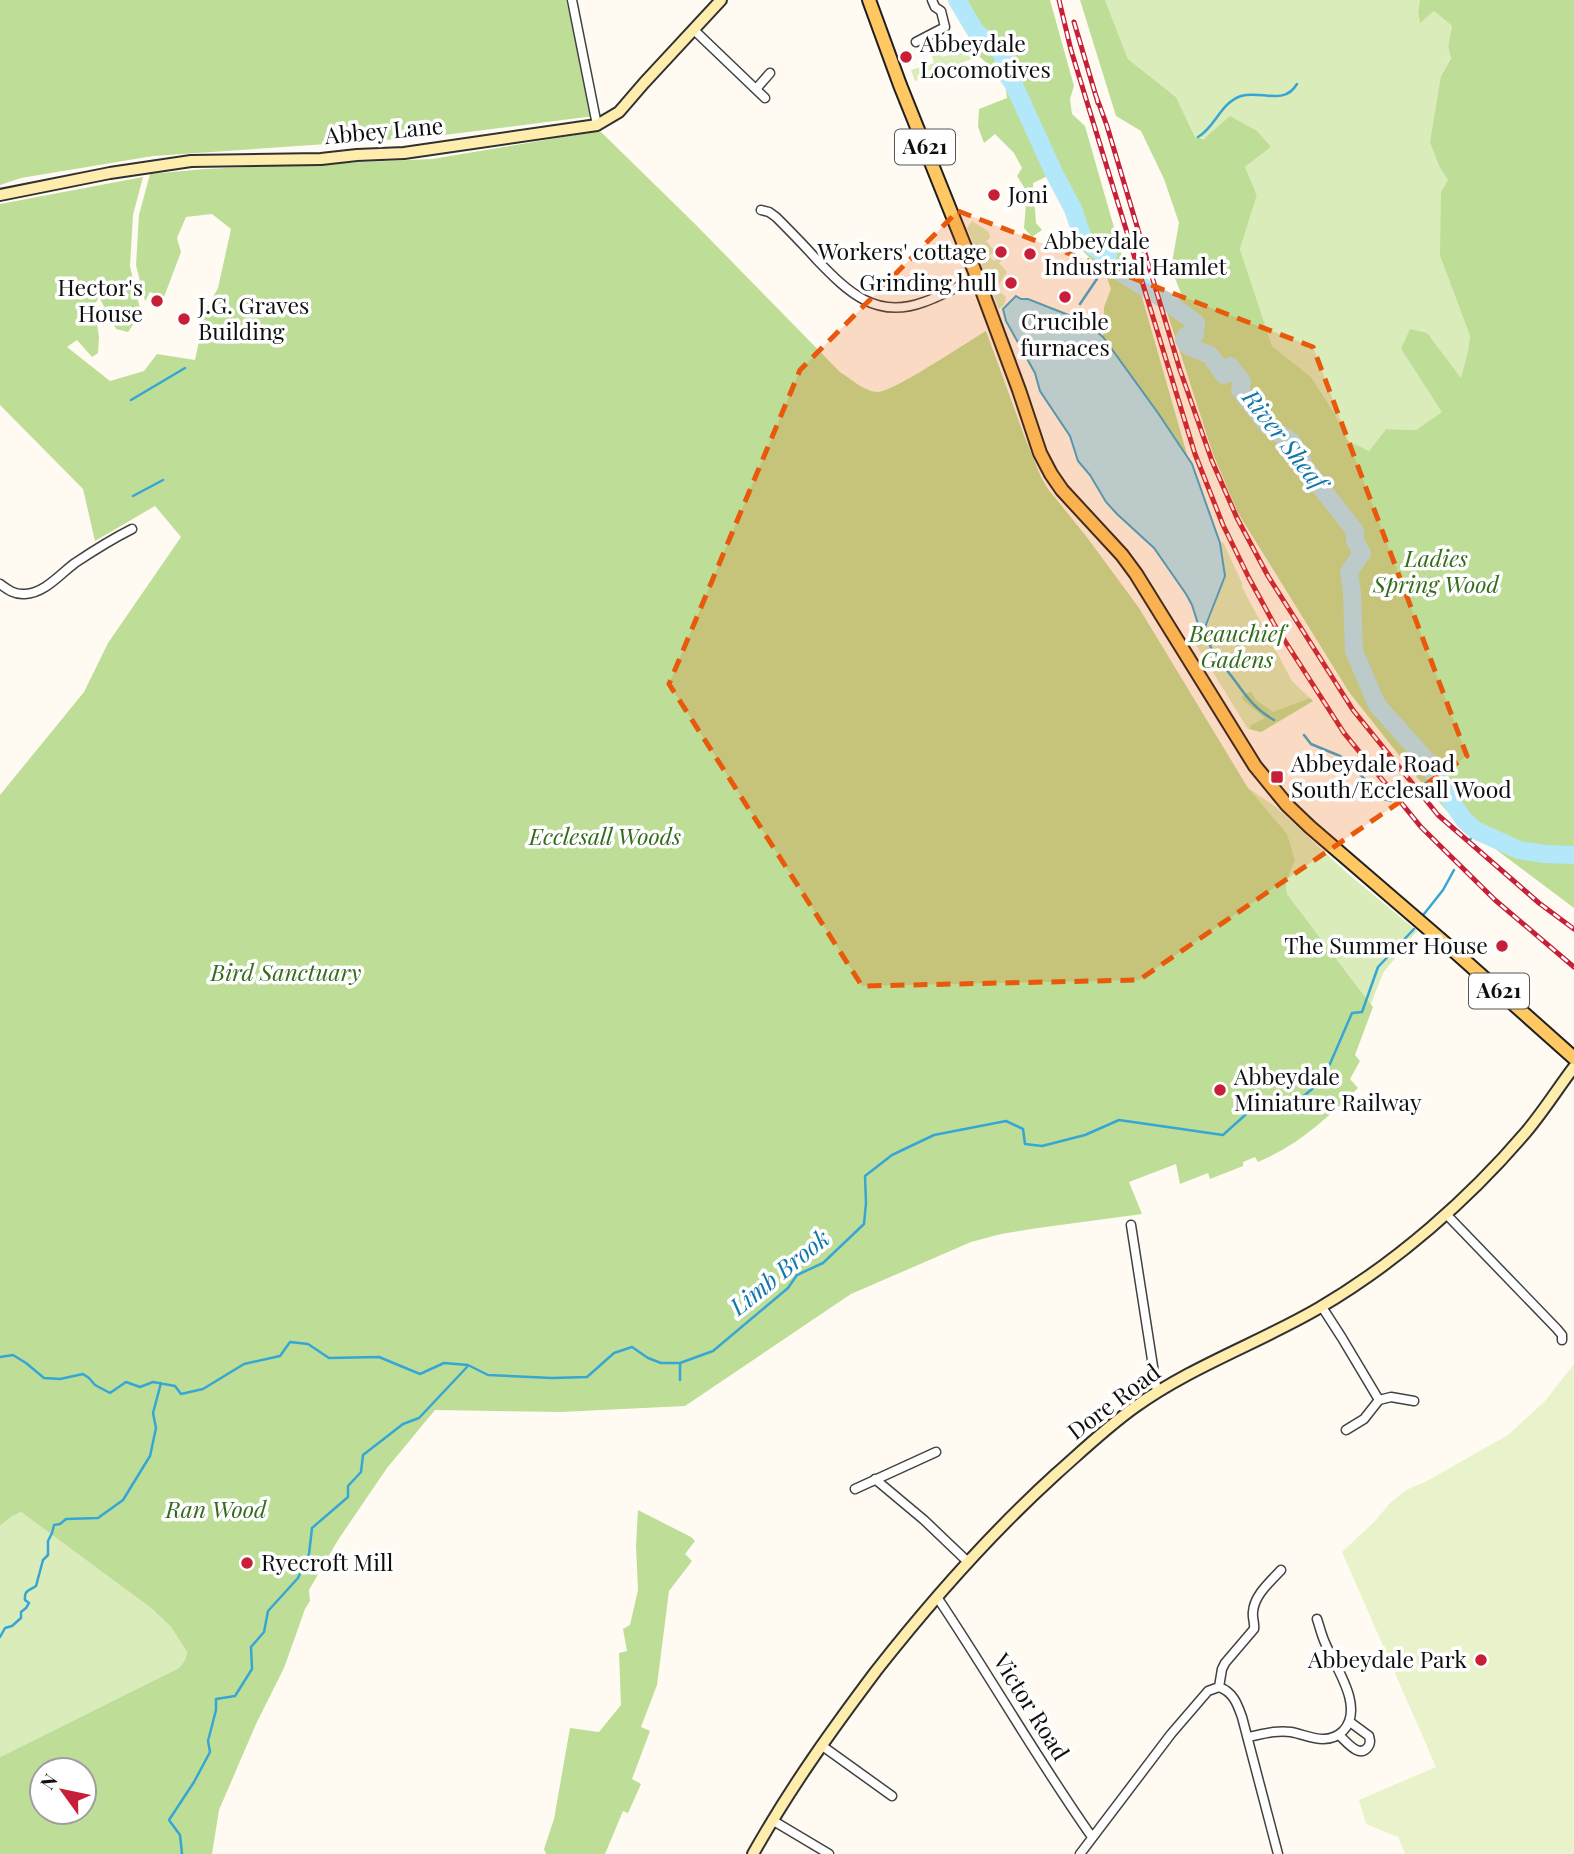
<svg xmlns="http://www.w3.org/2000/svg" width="1574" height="1854" viewBox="0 0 1574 1854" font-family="'Playfair Display',serif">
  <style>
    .green { fill: #d9ecb9 }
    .forest { fill: #bede97; fill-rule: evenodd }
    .pitch { fill: #e9f3cb }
    .water { fill: #b3e7fa; stroke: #36a6d5; stroke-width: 2 }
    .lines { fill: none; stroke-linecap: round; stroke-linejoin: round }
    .stream { stroke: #36a6d5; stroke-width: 2.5 }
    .river { stroke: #b3e7fa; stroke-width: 18 }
    .street-casing { stroke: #424242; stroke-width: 11 }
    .secondary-casing { stroke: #313131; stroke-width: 14 }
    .primary-casing { stroke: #202020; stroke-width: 16 }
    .street { stroke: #fff; stroke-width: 8 }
    .secondary { stroke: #ffedad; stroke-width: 10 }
    .primary { stroke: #ffc862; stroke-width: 12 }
    .rail-casing { stroke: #c81f38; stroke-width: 5 }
    .rail { stroke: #fff; stroke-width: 2.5; stroke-dasharray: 8; stroke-linecap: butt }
    .marked { fill: #e8590c; fill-opacity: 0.2; stroke: #e8590c; stroke-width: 5; stroke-dasharray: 14 9; stroke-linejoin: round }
    .poi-dot { fill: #c81f38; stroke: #fff; stroke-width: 2.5 }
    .labels { text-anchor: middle; stroke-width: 7; stroke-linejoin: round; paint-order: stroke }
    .shield { fill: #fff; stroke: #575757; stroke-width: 2 }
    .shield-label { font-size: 21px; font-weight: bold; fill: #0f0f0f }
    .poi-label { font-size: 23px; fill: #0f0f0f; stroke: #fff; text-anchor: start }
    .street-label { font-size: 23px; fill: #0f0f0f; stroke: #fff }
    .park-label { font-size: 23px; font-style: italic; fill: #346c1b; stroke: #fff }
    .water-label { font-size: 24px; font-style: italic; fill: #1077a9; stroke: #fff }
  </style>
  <rect width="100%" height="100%" fill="#fffbf2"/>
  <path class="green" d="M1105,0H1420L1418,12L1420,22L1434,11L1452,26L1448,46L1451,57L1441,76L1440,168L1448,180L1440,256L1470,336L1468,351L1461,379L1401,349L1443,412L1416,430L1386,429L1369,451L1347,440L1335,414L1311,377L1272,346L1240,249L1257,195L1245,167L1271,147L1195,137L1176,97L1128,59Z
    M974,40L979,56L915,81L911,70L921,67L919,61L924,59L926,66L934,63L932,56L941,53L943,57L950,54L949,48L955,46L957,52L964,50L963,44Z
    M972,221L989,232L990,238L986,241L995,251L989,256L994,261L999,257L1002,260L999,263L1007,272L996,289L1006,297L1004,305L999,309L967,228Z
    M1223,542L1242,583V587L1292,681L1313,701L1261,732L1248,729L1193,640L1204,630L1210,619L1225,576L1220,543Z
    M1248,788L1276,807L1347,873L1417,931L1383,973L1371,1004L1287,894L1286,883L1295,860Z
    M21,1512L151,1608L171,1627L187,1652L185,1660L179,1668L0,1757V1526L11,1517Z"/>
  <path class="forest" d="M0,0H566L594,116L428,137L153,156L21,178L0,185Z
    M949,0H1050L1074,86L1070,99L1072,114L1085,126L1125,266L1136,276L1188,458L1158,413L1103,337L1104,307L1111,289L1106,275L1082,250L1074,211L1054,173L1033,183L1036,223L1042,230L1032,237L1024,228L1027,192L1017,176L1022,168L1014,153L995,134L984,143L978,127L979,109L1007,98L1005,83L997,73L979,56L977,44L959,8Z
    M1080,0H1105L1128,59L1176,97L1195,137L1204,139L1230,116L1257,131L1271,147L1245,167L1257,195L1240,249L1272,346L1311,377L1335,414L1347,440L1369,451L1386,429L1416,430L1442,412L1401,349L1410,329L1427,333L1461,378L1468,351L1470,336L1440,256L1441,192L1448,180L1440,168L1430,142L1441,76L1451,58L1448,46L1452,26L1434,11L1420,23L1418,12L1420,0H1574V908L1490,845L1472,835L1446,810L1413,773L1349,692L1238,513L1213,454L1166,309L1182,296L1171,268L1179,223L1164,179L1141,131L1116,116Z
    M600,131L695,224L840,372C851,379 865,392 878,392C893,392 969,341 986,331L1025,438L1041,477L1048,489L1086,536L1139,608L1248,788L1287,834L1295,860L1286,883L1287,894L1373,1007L1355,1055L1360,1061L1350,1079L1358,1088C1327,1118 1299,1145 1258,1162L1255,1157L1243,1162V1166L1210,1179L1208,1173L1180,1184L1176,1164L1129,1182L1142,1214L1038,1228L1001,1234L971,1242L851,1294L685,1406L561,1412L435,1410L387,1468L338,1540L309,1590L310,1601L305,1609L284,1668L256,1724L219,1810L212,1854H0V1757L179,1668L185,1660L187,1652L171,1627L151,1608L21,1512L11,1517L0,1526V795L84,692L108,643L181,537L155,506L95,541L83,489L0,405V204L143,177L133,215L130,266L141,313L128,332L116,329L99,297L94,306L99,337L98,353L92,357L77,340L67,347L110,381L144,371L157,354L195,360L205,312L218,288L231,229L212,214L186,217L177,238L181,252L164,297L150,292L145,301L136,265L139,215L150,174L205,169L432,159ZM42,1770H84V1812H42Z
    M1251,692L1256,700L1273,712L1310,698L1313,701L1261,732L1250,729L1251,725L1265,718L1243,700L1242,696L1247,693Z
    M638,1510L691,1537L695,1541L685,1554L692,1561L669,1591L657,1685L641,1727L650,1731L632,1779L641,1784L628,1813L623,1811L605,1854H546L544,1849L554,1819L570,1728L599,1732L621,1705L619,1653L627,1651L623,1629L630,1625L638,1590L636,1545Z"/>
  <path class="pitch" d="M1574,1364V1854H1405L1398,1837L1366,1824L1359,1800L1436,1767L1342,1552L1375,1521L1390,1503L1406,1490L1425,1482L1508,1435L1545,1401Z"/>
  <path class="water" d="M1016,296L1021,299H1028L1071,316L1090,326L1103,337L1158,413L1192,464L1220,543L1225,576L1204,630L1198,624L1192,605L1186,594L1154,548L1117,514L1106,502L1090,475L1078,461L1070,436L1040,391L1035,373L1006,321L1003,309Z"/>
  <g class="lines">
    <path class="stream" d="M1198,137C1215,128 1220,103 1241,96C1261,90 1284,106 1297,84
      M1080,304L1107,264
      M131,400L185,368
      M133,496L163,480
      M1204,630C1208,648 1219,659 1229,673C1245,693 1251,707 1274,720
      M1304,735L1311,744L1340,756L1347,761L1384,799L1391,801
      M1422,785L1435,778
      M1470,840L1475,830
      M1424,914L1443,890L1454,870
      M0,1357L13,1355L26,1363L44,1378L60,1379L83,1374L89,1378L95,1385L110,1393L126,1382L140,1387L153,1382L175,1386L181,1394L203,1389L244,1364L280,1356L290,1342L308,1344L329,1358L379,1357L420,1374L444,1363L468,1365L488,1375L552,1378L587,1377L614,1353L632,1347L648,1358L661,1363H680L713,1351L788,1288L797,1275L823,1263L864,1224L866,1203L865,1176L892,1155L934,1135L1006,1121L1023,1129L1025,1144L1042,1146L1085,1135L1119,1120L1223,1135L1254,1107L1272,1110L1294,1104L1323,1080L1352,1013L1362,1012L1378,967L1414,929
      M680,1363V1380
      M0,1637L5,1628L12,1626L21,1618V1612L26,1608L29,1603L25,1600C24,1590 29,1591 36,1586L43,1560L48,1555V1541L52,1533L54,1525L60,1524L66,1519L98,1518L123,1500L150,1456L156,1428L153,1413L161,1383
      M182,1854L180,1835L169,1820L194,1782L210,1752L208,1741L216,1710V1699L235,1696L252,1669L251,1647L264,1632L268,1611L298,1578L309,1554L312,1528L348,1497V1486L361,1472L363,1455L403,1424L419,1418L467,1367"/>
    <path class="river" d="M957,0L976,32L1003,54L1004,71L1013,83L1054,173L1073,209L1084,241L1108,256L1107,264L1166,301L1196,323L1195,334L1186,336L1184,340L1188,346L1210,355L1224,375L1230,366L1242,382L1240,390L1269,427L1292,442L1305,467L1355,531V541L1362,553L1349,572L1352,593L1354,651L1377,705L1428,762L1435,778L1464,820L1475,830L1519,850L1545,854L1574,855"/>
    <g class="street-casing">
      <path id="street" d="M572,0L597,125
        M694,30L765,98
        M916,42L945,27L941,11L935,7L932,0
        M756,89L770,73
        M761,210L769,212L776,217C790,231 804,245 817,260C848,292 876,320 924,302C942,296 960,285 977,277
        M0,584C8,590 15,595 25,594C45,593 60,574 75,563C93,551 112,539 132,529
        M1446,1214L1557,1329L1562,1335V1340
        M1131,1225L1157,1392
        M1322,1307L1342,1338L1379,1400
        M1346,1430L1364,1419L1379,1400L1391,1397L1414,1401
        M875,1479L924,1520L968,1562
        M855,1489L936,1452
        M937,1597C990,1676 1037,1759 1092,1837
        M1219,1687C1233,1692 1237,1703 1242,1717L1278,1854
        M1219,1687L1222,1669L1225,1663L1254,1629C1255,1623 1252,1618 1253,1612C1254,1595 1271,1581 1281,1570
        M1339,1735C1346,1741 1359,1759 1368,1747C1371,1743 1370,1740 1369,1736L1350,1722
        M1248,1737C1263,1734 1276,1730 1291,1732C1302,1734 1312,1739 1323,1739C1331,1739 1338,1736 1343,1731C1365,1708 1336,1668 1326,1645C1322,1637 1320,1628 1317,1619
        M821,1745L892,1796
        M772,1820L829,1854
        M1080,1854L1171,1734L1208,1691L1219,1687"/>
    </g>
    <g class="secondary-casing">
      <path id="secondary" d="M0,195L110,173L191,161L321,159L357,155L404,153L597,125L619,112L644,83L721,0
        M753,1854C790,1788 831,1731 876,1671C931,1601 990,1534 1056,1474C1082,1451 1107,1427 1135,1407C1192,1366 1259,1343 1319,1308C1396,1263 1469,1199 1526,1132C1543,1112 1558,1088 1574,1067"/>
    </g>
    <g class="primary-casing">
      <path id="primary" d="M869,0L900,85L977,277L1019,390L1040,453L1051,474L1062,490L1122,555L1136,574L1255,766L1287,805L1310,827L1454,951L1574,1058"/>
    </g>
    <use href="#street" class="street"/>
    <use href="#secondary" class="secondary"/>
    <use href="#primary" class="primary"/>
    <g class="rail-casing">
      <path id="rail" d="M1059,0L1071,50L1195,454L1223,525L1249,578L1274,624L1344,733L1421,827L1495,900L1574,967
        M1074,22L1098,103
        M1095,93L1107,126L1180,370L1212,461L1237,518L1268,576L1353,710L1438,815L1539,903L1574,929"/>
    </g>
    <use href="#rail" class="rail"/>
  </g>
  <path class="marked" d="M958,211L1313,347L1467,756L1139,980L862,986L669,684L800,370Z"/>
  <g class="poi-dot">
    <circle cx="906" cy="57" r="7"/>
    <circle cx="994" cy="195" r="7"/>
    <circle cx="1001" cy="252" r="7"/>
    <circle cx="1030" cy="254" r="7"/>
    <circle cx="1011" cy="283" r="7"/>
    <circle cx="1065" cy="297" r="7"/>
    <circle cx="157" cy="301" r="7"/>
    <circle cx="184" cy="319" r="7"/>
    <rect x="1270" y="770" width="14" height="14" rx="3.5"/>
    <circle cx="1502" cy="946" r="7"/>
    <circle cx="1220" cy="1090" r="7"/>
    <circle cx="247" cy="1563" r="7"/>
    <circle cx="1481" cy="1660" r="7"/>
  </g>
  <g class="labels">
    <g class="shield">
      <rect x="895" y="129.5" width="60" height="35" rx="5"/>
      <rect x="1469" y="973.5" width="60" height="35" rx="5"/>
    </g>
    <g class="shield-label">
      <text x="925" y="154">A621</text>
      <text x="1499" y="998">A621</text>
    </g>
    <g class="poi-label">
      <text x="920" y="52">Abbeydale<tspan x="920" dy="26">Locomotives</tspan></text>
      <text x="1008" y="203">Joni</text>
      <text x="1044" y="249">Abbeydale<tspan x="1044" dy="26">Industrial Hamlet</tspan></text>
      <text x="987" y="260" text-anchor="end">Workers' cottage</text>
      <text x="997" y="291" text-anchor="end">Grinding hull</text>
      <text x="143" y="296" text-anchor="end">Hector's<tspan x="143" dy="26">House</tspan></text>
      <text x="198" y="314">J.G. Graves<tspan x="198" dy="26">Building</tspan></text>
      <text x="1065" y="330" text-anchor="middle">Crucible<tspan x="1065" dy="26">furnaces</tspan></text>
      <text x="1291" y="772">Abbeydale Road<tspan x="1291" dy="26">South/Ecclesall Wood</tspan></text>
      <text x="1488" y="954" text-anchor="end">The Summer House</text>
      <text x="1234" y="1085">Abbeydale<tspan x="1234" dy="26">Miniature Railway</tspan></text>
      <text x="261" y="1571">Ryecroft Mill</text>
      <text x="1467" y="1668" text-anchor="end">Abbeydale Park</text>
    </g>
    <g class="street-label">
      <text transform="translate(384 131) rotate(-5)" y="8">Abbey Lane</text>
      <text transform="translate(1114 1402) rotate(-37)" y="8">Dore Road</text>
      <text transform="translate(1031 1707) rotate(58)" y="8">Victor Road</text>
    </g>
    <g class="park-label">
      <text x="1436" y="567">Ladies<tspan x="1436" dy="26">Spring Wood</tspan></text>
      <text x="1237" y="642">Beauchief<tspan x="1237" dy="26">Gadens</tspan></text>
      <text x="605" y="845">Ecclesall Woods</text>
      <text x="286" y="981">Bird Sanctuary</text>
      <text x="216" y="1518">Ran Wood</text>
    </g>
    <g class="water-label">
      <text transform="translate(1284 440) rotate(52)" y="8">River Sheaf</text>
      <text transform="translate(780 1273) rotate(-39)" y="8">Limb Brook</text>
    </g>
  </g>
  <g transform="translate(63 1791) rotate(303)"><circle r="33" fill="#ffffff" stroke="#9f9f9f" stroke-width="2"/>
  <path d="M0-5L12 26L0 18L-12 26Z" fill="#c81f38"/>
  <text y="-10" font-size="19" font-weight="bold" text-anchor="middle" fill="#0f0f0f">N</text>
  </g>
</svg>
